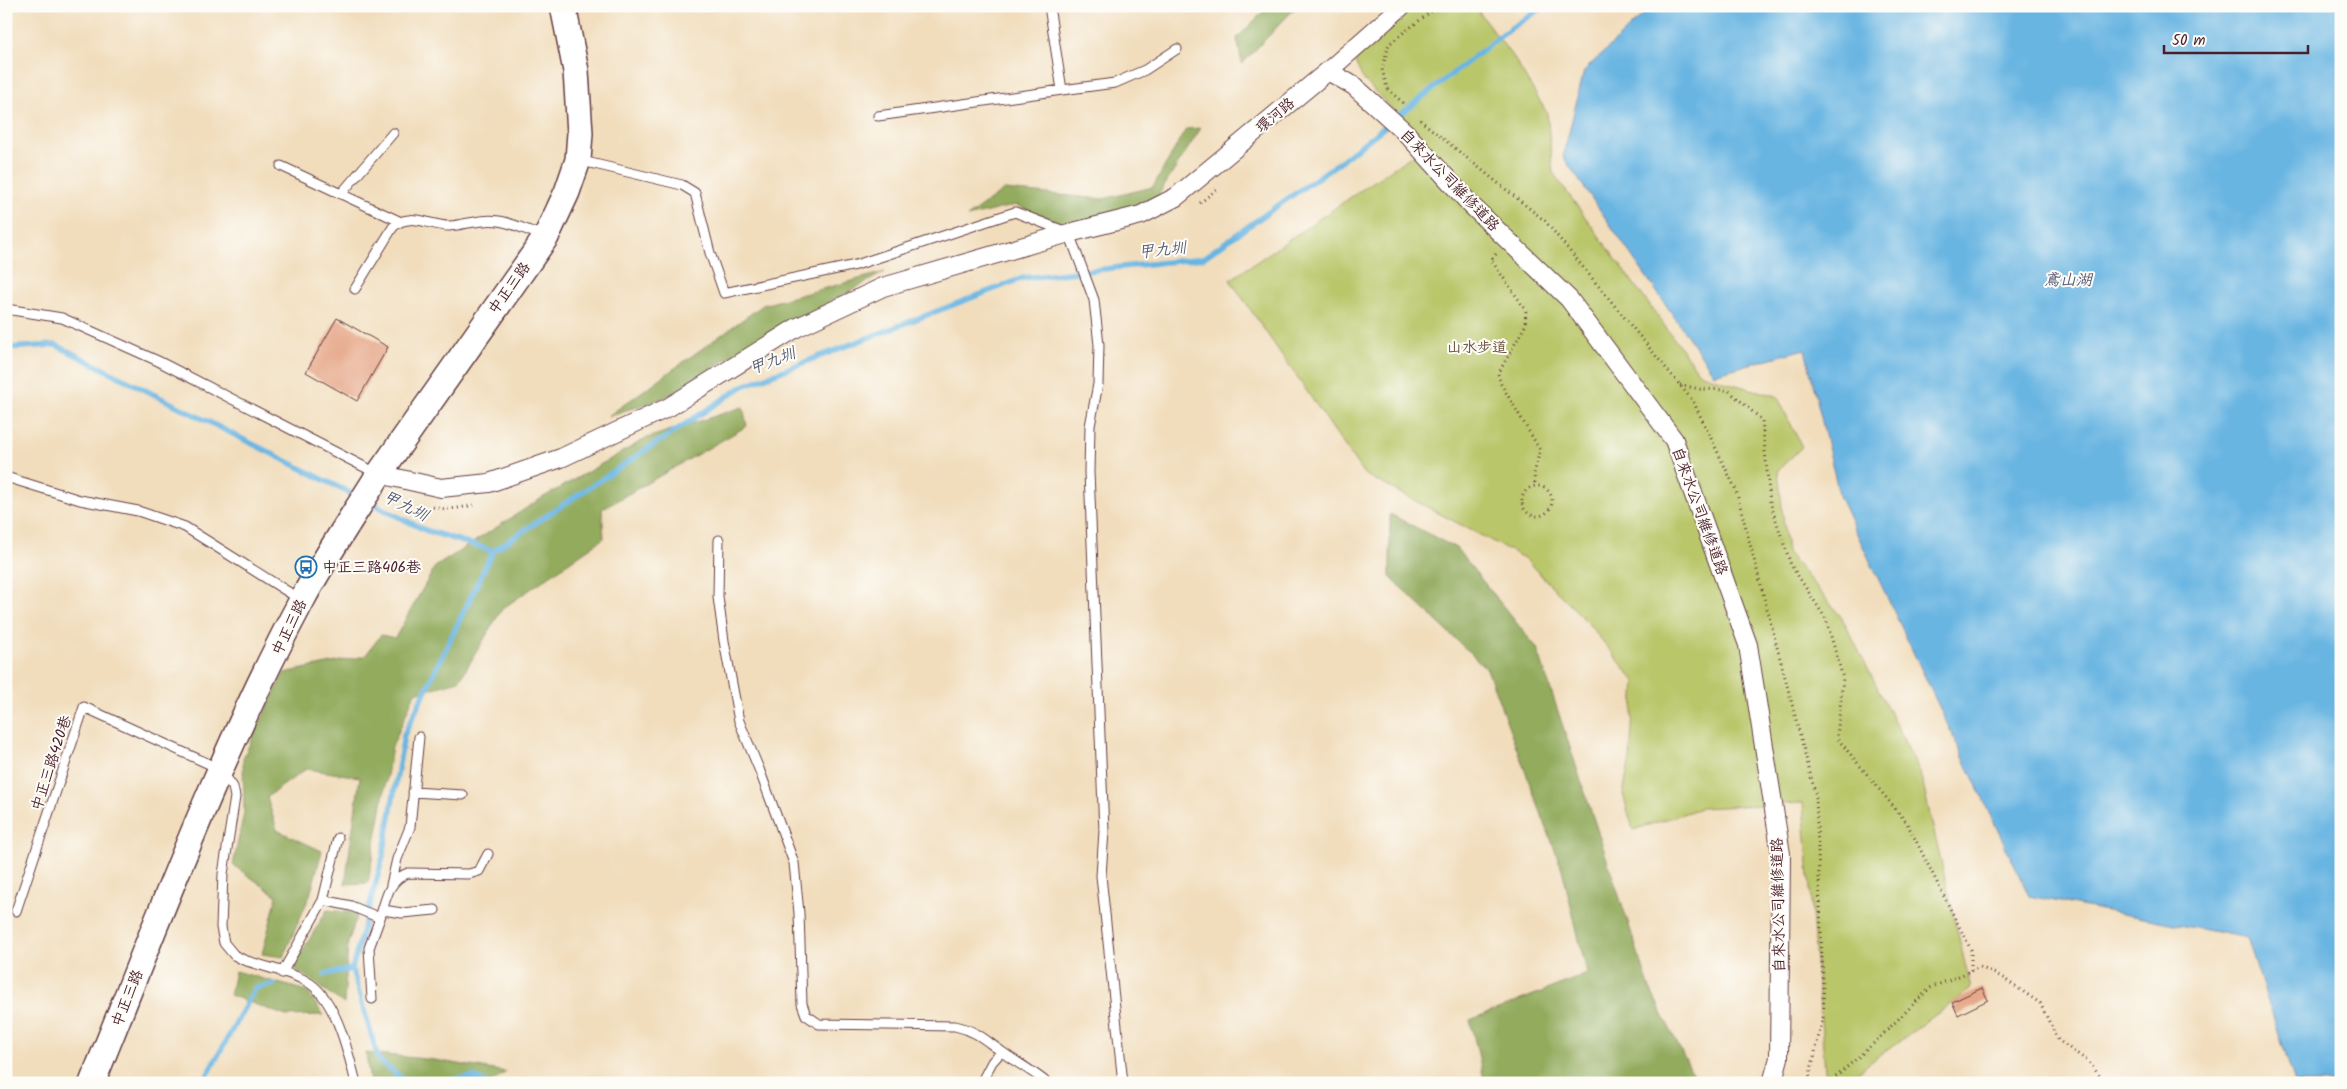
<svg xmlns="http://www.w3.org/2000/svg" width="2347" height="1089" viewBox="0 0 2347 1089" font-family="Kalam,'LXGW WenKai TC',sans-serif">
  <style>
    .green { fill: #b9c669; stroke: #82724a }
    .forest { fill: #92ab5d; stroke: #6e6544 }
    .water { fill: #69b5e2; stroke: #5a6a86 }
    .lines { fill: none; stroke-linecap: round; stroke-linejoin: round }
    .stream { stroke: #69b5e2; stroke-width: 5.5 }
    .building { fill: #e4a181 }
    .lane-casing { stroke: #633c41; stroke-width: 11 }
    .street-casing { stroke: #633c41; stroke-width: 20 }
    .secondary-casing { stroke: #633c41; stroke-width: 28 }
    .path { stroke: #633c41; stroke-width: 3; stroke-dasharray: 1 4; stroke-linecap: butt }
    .lane { stroke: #fff; stroke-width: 9 }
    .street { stroke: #fff; stroke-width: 18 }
    .secondary { stroke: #fff; stroke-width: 25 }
    .labels { text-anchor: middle; stroke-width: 4; stroke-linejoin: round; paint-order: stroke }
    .street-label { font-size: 15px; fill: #4a1f2b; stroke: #fdfcf7 }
    .park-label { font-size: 15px; fill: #6b513e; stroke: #fdfcf7 }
    .poi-label { font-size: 15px; fill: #4a1f2b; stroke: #fdfcf7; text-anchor: start }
    .water-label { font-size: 16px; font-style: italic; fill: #565b74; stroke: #fdfcf7 }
  </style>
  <rect width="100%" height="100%" fill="#fdfcf7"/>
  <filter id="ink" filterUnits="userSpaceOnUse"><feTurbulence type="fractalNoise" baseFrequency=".02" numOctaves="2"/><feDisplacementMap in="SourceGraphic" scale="10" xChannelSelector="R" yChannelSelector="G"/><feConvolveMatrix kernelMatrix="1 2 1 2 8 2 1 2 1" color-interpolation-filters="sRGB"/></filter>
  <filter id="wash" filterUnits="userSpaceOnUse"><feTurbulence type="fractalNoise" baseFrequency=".0096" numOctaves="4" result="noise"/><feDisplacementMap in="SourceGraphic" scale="20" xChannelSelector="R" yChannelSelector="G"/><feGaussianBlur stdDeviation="1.12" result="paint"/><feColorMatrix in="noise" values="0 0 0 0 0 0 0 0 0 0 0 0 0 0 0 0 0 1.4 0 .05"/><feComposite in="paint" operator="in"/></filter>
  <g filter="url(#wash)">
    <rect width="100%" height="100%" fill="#f1ddbc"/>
    <path class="green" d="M1414,6H1485L1479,12L1515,60L1547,113L1553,173L1699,373L1732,384L1777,396L1802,447L1778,470L1787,552L1842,618L1920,772L1971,989L1842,1083H1826L1803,803L1701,808L1633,830L1623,794L1630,758L1635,681L1587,622L1524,558L1364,474L1230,280L1427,145L1363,79L1355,62L1369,46Z"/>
    <path class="forest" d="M1269,6H1297L1242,64L1237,38Z
      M1201,128L1154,202L1070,227L1016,205L967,217L1004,190L1103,199L1153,187L1186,129Z
      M885,272L748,346L664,398L608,416L763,305Z
      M743,407L747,426L602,509L604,538L502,609L459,681L415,693L392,747L368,883L345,884L360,777L306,769L267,797L277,830L322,851L310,895L283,957L262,954L277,896L233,865L244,813L243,758L284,673L365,656L381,635L395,638L435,567L542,498L647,438Z
      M1390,514L1456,548L1537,648L1650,989L1697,1083H1485L1470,1020L1587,974L1562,869L1487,669L1390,577Z
      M327,910L358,913L348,943L344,1004L293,967Z
      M235,971L307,991L323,1015L286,1016L230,995Z
      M366,1053L435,1060L506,1072L491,1083H370Z"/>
    <path class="water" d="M1652,6H2341V1083H2295L2247,938L2029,896L1840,498L1805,349L1714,374L1563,157L1584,71Z"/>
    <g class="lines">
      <path class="stream" d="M6,348L56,345L358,497
        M369,502L425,530L493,551L743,386L1023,278L1203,258L1337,164L1511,28L1545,6
        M325,974L352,969
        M203,1083L255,988L274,984
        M408,1083L379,1061L352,969L383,857L404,735L493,551
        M425,1083L474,1077L486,1083"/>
    </g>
    <g id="blocks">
      <path class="building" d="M337,318L388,347L357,401L306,372Z
        M1982,988L1988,1000L1958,1015L1952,1002Z"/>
    </g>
  </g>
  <g filter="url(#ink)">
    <use href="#blocks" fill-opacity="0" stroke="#633c41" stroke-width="1"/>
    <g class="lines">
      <g class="lane-casing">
        <path id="lane" d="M1062,90L1115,83L1145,70L1177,49
          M878,116L1062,90L1049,6
          M578,160L682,185L695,193L710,253L724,293L856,265L1015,212L1069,233L1094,300L1099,345L1098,384L1090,426L1089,472L1104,831L1101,876L1123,1083
          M281,166L399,221
          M341,194L393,133
          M355,289L393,227C409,211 430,226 449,226C466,225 481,218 499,221C513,223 529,231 543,236
          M6,309L62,318L158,361L378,474
          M6,477L80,500L138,511L185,527L301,600
          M719,540L718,597L724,641L739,721L759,769L794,863L799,913L802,1004L806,1015L819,1024L955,1026C977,1031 985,1040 1002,1052C1017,1063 1033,1071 1047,1083
          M413,792L463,795
          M391,885L397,859L410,827L419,737
          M323,900L351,906L380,918L369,948L372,999
          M383,910L402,913L435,910
          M16,911L84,707L220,769L233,787L235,797L223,874L221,927L224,943L234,955L244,960C264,967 288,971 306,981C336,997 348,1052 356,1083
          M380,918C386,899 388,880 408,873L469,874L479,871L488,854
          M282,973L323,900L338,838
          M981,1083L992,1062L1001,1052"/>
      </g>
      <g class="street-casing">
        <path id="street" d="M1328,71L1354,86L1406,133L1471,205L1569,299L1674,440L1748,645L1781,854L1779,1058L1772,1083
          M379,474L441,488L489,483L561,458L669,407L796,328L883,287L1069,233L1141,215L1176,197L1328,71L1402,6"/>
      </g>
      <g class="secondary-casing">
        <path id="secondary" d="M92,1083C158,921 219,755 302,600C325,557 353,516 379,474L546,237L567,192L578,160L580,133L576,71L563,6"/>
      </g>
      <path class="path" d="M1403,103L1387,88L1382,69L1389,44L1438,6
        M1420,120L1545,221L1693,401L1736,490L1816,796L1824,1013L1808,1083
        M1200,203L1217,189
        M1496,254L1491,260L1526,310L1525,326L1498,374L1501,384L1540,450L1534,474L1535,486
        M1680,385L1700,389L1728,390L1762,420L1770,502L1791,565L1826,619L1843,678L1837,738L1907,823L1971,950V971L1930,988L1873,1044L1829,1083
        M1522 501a15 15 0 1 1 30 0a15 15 0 1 1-30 0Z
        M433,507C445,511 463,508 476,504
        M1971,971L1980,967L2000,976L2040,1003L2058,1040L2089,1062L2105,1083"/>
      <use href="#lane" class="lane"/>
      <use href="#street" class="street"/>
      <use href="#secondary" class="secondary"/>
    </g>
  </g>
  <defs>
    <g id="bus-ring" transform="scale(1.125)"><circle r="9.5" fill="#fdfcf7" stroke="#1f6fb2" stroke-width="1.5"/><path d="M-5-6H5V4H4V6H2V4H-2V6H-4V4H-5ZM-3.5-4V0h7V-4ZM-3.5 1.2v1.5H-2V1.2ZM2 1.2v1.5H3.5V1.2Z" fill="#1f6fb2"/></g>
  </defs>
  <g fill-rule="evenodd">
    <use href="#bus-ring" x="306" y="567"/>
  </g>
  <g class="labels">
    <g class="street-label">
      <text transform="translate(1275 115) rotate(-40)" y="5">環河路</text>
      <text transform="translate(1450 180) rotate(46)" y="5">自來水公司維修道路</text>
      <text transform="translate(509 288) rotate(-54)" y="5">中正三路</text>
      <text transform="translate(1700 511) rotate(70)" y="5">自來水公司維修道路</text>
      <text transform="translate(289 627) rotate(-64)" y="5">中正三路</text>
      <text transform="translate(51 763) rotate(-72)" y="5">中正三路420巷</text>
      <text transform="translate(1778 905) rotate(-91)" y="5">自來水公司維修道路</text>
      <text transform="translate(127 998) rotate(-68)" y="5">中正三路</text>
    </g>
    <g class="park-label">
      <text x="1477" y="352">山水步道</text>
    </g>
    <g class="poi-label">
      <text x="322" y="572">中正三路406巷</text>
    </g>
    <g class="water-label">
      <text transform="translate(1162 249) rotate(-6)" y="6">甲九圳</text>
      <text x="2068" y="285">鳶山湖</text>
      <text transform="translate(772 360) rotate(-21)" y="6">甲九圳</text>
      <text transform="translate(406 505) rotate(26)" y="6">甲九圳</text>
    </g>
  </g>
  <rect width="2347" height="1089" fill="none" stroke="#fdfcf7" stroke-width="25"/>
  <path d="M2164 45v8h144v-8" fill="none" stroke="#4a1f2b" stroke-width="2.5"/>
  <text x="2172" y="45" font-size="15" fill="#4a1f2b" stroke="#fdfcf7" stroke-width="4" paint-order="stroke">50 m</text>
</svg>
